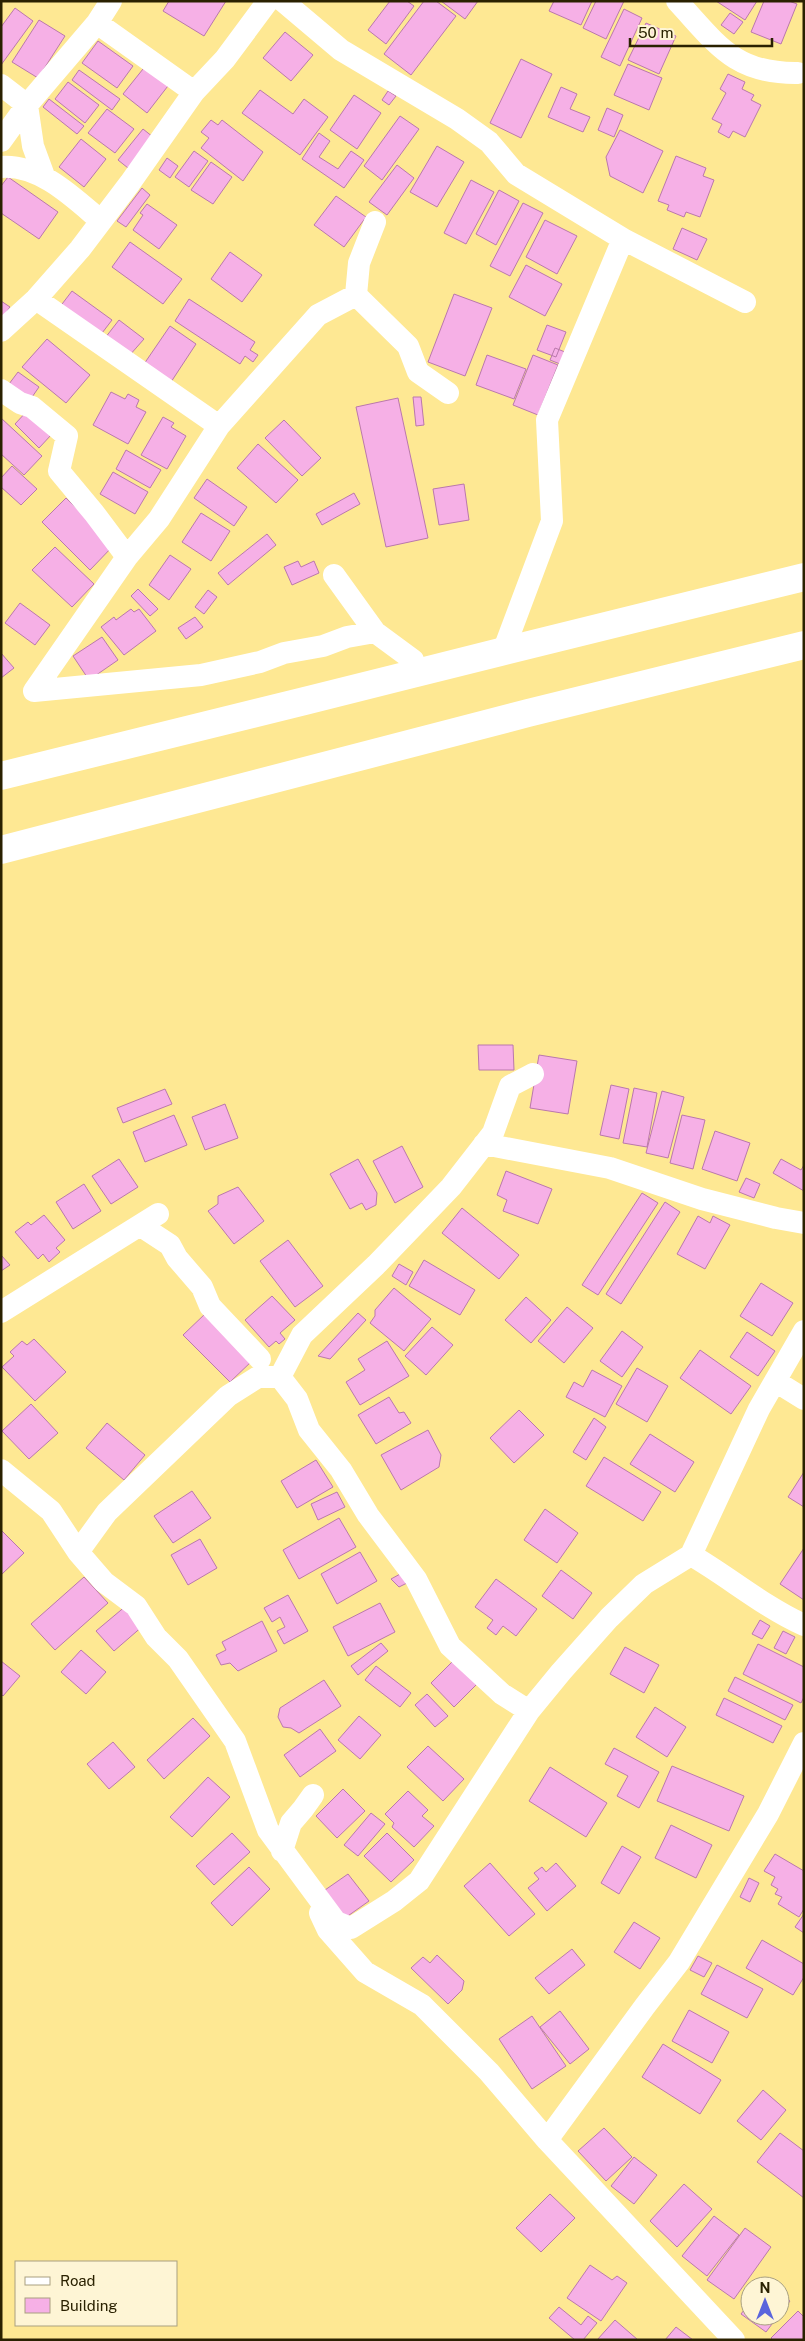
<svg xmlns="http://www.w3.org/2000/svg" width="805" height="2341" viewBox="0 0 805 2341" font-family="'Public Sans',sans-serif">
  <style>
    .building { fill: #f6b0e6; stroke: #ba78ac }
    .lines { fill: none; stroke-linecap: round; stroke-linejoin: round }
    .street { stroke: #fff; stroke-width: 22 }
    .highway { stroke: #fff; stroke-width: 28 }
  </style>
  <rect width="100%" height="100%" fill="#fee893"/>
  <path class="building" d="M169,1H226L204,36L163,11Z
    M390,1H407L414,6L386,44L368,30Z
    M424,1H436L456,16L411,75L384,54Z
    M441,1H478L465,19Z
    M554,1H592L581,25L549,11Z
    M596,1H624L606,39L583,28Z
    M716,1H757L745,20Z
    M764,1H789L797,4L781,44L751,32Z
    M15,8L33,21L1,65V27Z
    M624,9L642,18L620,66L601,57Z
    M730,13L743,22L734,34L721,25Z
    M39,20L65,36L38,78L12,62Z
    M646,23L676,36L659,74L628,60Z
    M285,32L313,55L291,81L263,58Z
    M98,41L133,66L117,88L82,63Z
    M521,59L552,74L521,138L490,123Z
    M147,64L171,82L147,113L123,94Z
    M628,64L662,78L649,110L614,95Z
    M79,70L120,99L112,110L72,80Z
    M728,74L745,82L742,89L754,95L751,100L761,105L745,137L733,131L729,138L718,132L722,124L712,119L726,93L720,89Z
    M68,82L99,105L85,123L55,99Z
    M561,87L577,94L570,109L590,117L583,132L548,117Z
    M260,90L293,114L304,99L328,117L300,155L242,113Z
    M388,91L396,96L389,105L382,100Z
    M354,95L381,113L357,149L330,130Z
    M49,99L84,126L77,134L43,107Z
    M607,108L623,115L614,137L598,130Z
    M107,109L134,129L115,153L88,133Z
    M400,116L419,129L382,180L364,166Z
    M211,120L218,125L222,120L263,152L243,181L201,148L209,138L201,132Z
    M143,129L153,137L128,168L118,160Z
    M620,130L663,151L643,193L610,176L606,157Z
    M319,133L330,141L319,157L338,169L351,151L364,160L344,188L302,159Z
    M81,139L106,159L84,187L59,167Z
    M437,146L464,162L437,207L410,192Z
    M194,151L208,161L189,187L175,177Z
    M676,156L706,168L703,176L714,180L700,217L686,212L684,217L667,210L669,205L658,201Z
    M167,158L178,166L170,178L159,170Z
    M211,162L232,177L213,204L191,190Z
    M397,165L414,178L387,215L369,202Z
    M8,177L58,212L39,239L1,213V186Z
    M471,180L494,192L466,244L444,233Z
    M142,188L150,195L126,227L117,221Z
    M499,190L519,201L496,245L476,234Z
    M336,196L366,217L344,247L314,225Z
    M523,203L543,213L510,276L490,266Z
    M147,204L177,225L159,249L133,230L143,215L140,213Z
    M545,220L577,236L557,274L526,257Z
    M682,228L707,239L697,260L673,249Z
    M130,242L182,279L163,304L112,267Z
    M230,252L262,275L242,302L211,279Z
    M526,265L562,284L545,316L509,297Z
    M72,291L112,320L99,337L59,308Z
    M454,294L492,308L465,376L428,362Z
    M189,299L255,342L250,350L258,355L253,362L245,356L240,364L175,321Z
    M1,301L10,307L3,317L1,315Z
    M119,320L144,339L129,356L105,338Z
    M547,325L566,332L556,357L537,350Z
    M170,326L196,344L171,382L144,364Z
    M47,339L90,375L66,403L22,367Z
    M555,348L565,352L560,364L550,360Z
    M487,355L526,369L514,399L476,385Z
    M533,355L558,365L538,415L513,405Z
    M18,372L39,387L30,400L9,384Z
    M111,392L125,399L128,394L139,400L136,407L146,412L128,444L93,425Z
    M413,397H421L424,425L416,426Z
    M398,398L428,538L386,547L356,407Z
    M28,410L52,434L39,448L15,424Z
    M163,417L174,423L171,427L186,436L167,469L141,455Z
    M1,418L42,456L24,475L1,454Z
    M284,420L321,458L302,476L265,438Z
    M258,444L298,480L276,503L237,468Z
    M126,450L161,470L150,488L116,469Z
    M12,466L37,489L21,505L1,487V478Z
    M113,472L148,492L135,514L100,494Z
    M207,479L247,507L234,526L194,498Z
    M464,484L469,520L439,525L433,489Z
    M354,493L360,504L322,525L316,514Z
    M66,498L114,545L90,570L42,522Z
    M201,513L230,531L211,561L182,542Z
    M267,534L276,545L228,585L218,573Z
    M55,547L94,584L72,607L32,570Z
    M170,555L191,569L169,600L149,585Z
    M298,561L301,567L314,561L319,573L292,585L284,567Z
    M138,589L158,609L150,616L131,596Z
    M208,590L217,597L204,614L195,607Z
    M20,603L50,625L35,645L5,623Z
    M131,609L134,612L139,609L156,631L124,655L101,627L114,617L116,620Z
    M195,617L203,627L186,639L178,628Z
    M102,637L118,660L89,680L73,656Z
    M1,653L14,668L1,678Z
    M478,1045H513L514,1070H479Z
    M539,1055L577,1061L568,1114L530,1108Z
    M611,1085L629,1089L619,1139L600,1135Z
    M634,1088L657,1093L647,1147L623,1143Z
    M165,1089L172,1104L123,1123L117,1108Z
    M662,1091L684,1097L668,1158L646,1153Z
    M225,1104L238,1138L205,1150L192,1117Z
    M174,1115L187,1145L145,1162L133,1132Z
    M682,1115L705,1120L693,1169L670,1163Z
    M715,1131L750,1143L737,1181L702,1169Z
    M402,1146L423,1187L395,1203L373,1161Z
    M119,1159L138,1187L111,1204L92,1176Z
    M358,1159L377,1193L376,1205L366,1210L362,1203L350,1209L330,1174Z
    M781,1159L801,1170L804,1165V1191L773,1173Z
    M506,1171L552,1189L538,1224L503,1211L507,1200L497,1195Z
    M746,1178L760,1184L754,1198L739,1192Z
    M84,1184L101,1211L73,1229L56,1202Z
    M238,1187L264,1221L234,1244L208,1211L218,1204V1196Z
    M642,1193L658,1203L598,1295L582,1285Z
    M665,1202L680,1212L621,1304L606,1294Z
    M462,1208L519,1255L499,1279L442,1233Z
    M44,1215L65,1240L56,1248L60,1252L49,1262L43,1254L38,1259L15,1232L28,1222L31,1225Z
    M698,1216L710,1223L713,1216L730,1225L705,1269L677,1254Z
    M288,1240L323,1286L295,1307L260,1261Z
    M1,1255L10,1265L1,1271Z
    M424,1260L475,1290L460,1315L409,1286Z
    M399,1264L413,1272L406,1285L392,1276Z
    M761,1283L793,1303L772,1336L740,1316Z
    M394,1288L431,1319L404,1351L370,1323L375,1316V1310Z
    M272,1296L295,1320L280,1333L285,1339L279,1344L276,1341L269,1347L245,1320Z
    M526,1297L551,1320L531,1343L505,1320Z
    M567,1307L593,1328L564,1363L538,1341Z
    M206,1313L253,1360L230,1382L183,1335Z
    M358,1313L366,1320L330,1359L318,1356Z
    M432,1327L453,1345L426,1375L405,1356Z
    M622,1331L643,1347L622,1377L600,1361Z
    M747,1332L775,1351L758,1376L730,1357Z
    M34,1339L66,1372L35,1401L2,1367L14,1356L10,1352L22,1341L27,1345Z
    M387,1341L409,1376L360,1405L346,1382L365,1370L358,1359Z
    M700,1350L751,1386L731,1414L680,1378Z
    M637,1368L668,1386L647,1422L616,1404Z
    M592,1370L622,1386L605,1417L566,1397L574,1382L583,1387Z
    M389,1397L399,1413L404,1412L411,1423L376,1444L358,1415Z
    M31,1404L58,1433L29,1459L2,1431Z
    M519,1410L544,1435L514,1463L490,1438Z
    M594,1418L606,1427L586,1460L573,1452Z
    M107,1423L145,1455L124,1480L86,1448Z
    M428,1430L441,1455L439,1467L401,1490L381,1455Z
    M650,1434L694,1462L675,1492L630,1464Z
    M604,1457L661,1492L643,1521L586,1486Z
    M316,1460L333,1487L297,1508L281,1481Z
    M804,1472V1507L788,1497Z
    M192,1491L211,1518L173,1543L154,1516Z
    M337,1492L345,1507L318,1520L311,1504Z
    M545,1509L578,1533L557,1563L524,1540Z
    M339,1518L356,1547L299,1579L283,1550Z
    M1,1530L24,1553L1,1575Z
    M200,1539L217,1568L188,1585L171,1555Z
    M804,1548V1600L780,1584Z
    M360,1552L377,1581L337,1604L321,1574Z
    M561,1570L592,1593L573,1619L542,1596Z
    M402,1573L407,1583L399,1587L391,1579Z
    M84,1577L108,1603L55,1650L31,1624Z
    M496,1579L537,1609L516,1636L503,1626L496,1635L487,1628L493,1620L475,1607Z
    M288,1595L308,1631L284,1644L277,1631L285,1627L280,1617L272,1622L264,1608Z
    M380,1603L395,1632L348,1656L333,1627Z
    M127,1605L144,1625L114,1651L96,1631Z
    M760,1620L770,1626L762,1639L752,1634Z
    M262,1621L277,1651L238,1671L230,1663L221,1665L216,1655L226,1650L222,1642Z
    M783,1631L795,1637L786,1654L774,1648Z
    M381,1643L388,1651L358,1675L351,1666Z
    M758,1644L804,1667V1697L801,1703L743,1674Z
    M625,1647L659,1665L644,1693L610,1674Z
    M81,1650L106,1672L86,1694L61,1672Z
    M457,1657L481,1680L454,1707L431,1683Z
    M1,1661L20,1676L3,1696L1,1694Z
    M376,1666L411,1693L400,1707L365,1680Z
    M735,1677L793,1705L785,1720L728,1691Z
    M324,1680L341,1706L299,1733L291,1728L283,1727L278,1717L280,1708Z
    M427,1694L448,1716L435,1727L415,1705Z
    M724,1698L782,1726L773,1743L716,1715Z
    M655,1707L686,1727L667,1757L636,1737Z
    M359,1716L381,1735L360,1759L338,1740Z
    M193,1718L210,1736L164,1779L147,1760Z
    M320,1729L336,1751L300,1777L284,1755Z
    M113,1742L135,1767L109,1789L87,1764Z
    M428,1746L464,1779L443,1801L407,1767Z
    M614,1748L659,1772L639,1808L617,1796L628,1776L605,1764Z
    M672,1766L744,1796L729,1831L657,1801Z
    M550,1767L607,1803L586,1837L529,1801Z
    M208,1777L230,1797L192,1837L170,1817Z
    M343,1789L365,1811L337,1838L316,1816Z
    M408,1791L428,1810L422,1816L434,1826L414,1847L392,1827L394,1823L385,1814Z
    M371,1813L385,1824L358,1856L344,1845Z
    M671,1825L712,1845L696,1878L655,1858Z
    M232,1833L250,1852L214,1885L196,1866Z
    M387,1833L414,1860L391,1882L364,1856Z
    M622,1846L641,1857L619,1894L601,1883Z
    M775,1854L804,1871V1909L799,1917L778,1904L782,1897L775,1894L778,1889L771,1885L775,1877L764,1871Z
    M490,1863L535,1914L509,1936L464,1886Z
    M556,1863L576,1886L547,1911L528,1888L539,1879L534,1873L542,1867L546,1872Z
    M249,1867L270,1889L232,1926L211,1903Z
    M348,1874L369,1901L345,1918L325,1890Z
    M749,1878L759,1883L750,1902L740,1897Z
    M804,1914V1933L795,1927Z
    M634,1922L660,1938L640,1969L614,1952Z
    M762,1940L804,1964V1977L793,1995L746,1968Z
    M572,1949L585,1965L549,1994L535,1978Z
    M437,1955L464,1981L462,1990L448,2004L411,1968L423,1957L430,1963Z
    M698,1956L712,1963L704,1977L690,1970Z
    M717,1965L763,1989L747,2018L701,1994Z
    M689,2010L729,2032L712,2063L672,2041Z
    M560,2011L589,2049L570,2064L540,2027Z
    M532,2016L566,2066L532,2089L499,2039Z
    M663,2044L721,2080L700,2114L642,2077Z
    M763,2090L786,2110L761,2140L737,2121Z
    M604,2128L632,2157L606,2181L578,2151Z
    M780,2133L804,2151V2198L757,2162Z
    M634,2157L657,2175L634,2204L611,2186Z
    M684,2184L712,2209L677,2247L650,2221Z
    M550,2194L575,2218L541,2252L516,2228Z
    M714,2216L739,2235L707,2276L682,2256Z
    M745,2228L771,2247L734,2299L707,2280Z
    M590,2265L612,2280L617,2276L627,2283L601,2321L567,2298Z
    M780,2293L790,2301L780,2314Z
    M750,2302V2316H778L766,2332L741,2314Z
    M559,2307L581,2325L588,2316L597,2323L583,2340H575L549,2318Z
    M798,2311L804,2317V2340H773L771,2338Z
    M615,2320L638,2340H597Z
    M676,2327L693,2340H665Z"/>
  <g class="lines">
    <path class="street" d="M283,1L341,50L457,119L489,142L516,174L623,239L547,420L552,521L504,649
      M677,1C717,44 734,74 798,73
      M97,23L194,92
      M1,85L27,105L33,146L44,176
      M1,141L27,105L97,23L111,1
      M1,167C40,164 74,198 101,221
      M623,239L745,302
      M356,295L408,346L418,372L448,393
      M1,331L36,299L80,249L130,183L194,92L225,59L268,1
      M1,390L20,403L32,407L67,436L59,471L94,513L127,557L159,519L219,426L36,299
      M219,426L318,315L356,295L359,263L375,222
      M127,557L34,691L201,675L260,662L284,653L323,646L347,637L375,632L413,660V675
      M334,575L375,632
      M484,1144L610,1168L702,1199L776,1218L804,1223
      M141,1226L170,1245L177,1258L202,1287L210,1306L260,1359
      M1,1312L158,1214
      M280,1377L302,1335L376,1265L451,1187L493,1133L510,1086L533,1074
      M775,1381L804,1399
      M1,1470L51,1511L78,1552L104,1582L136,1606L156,1637L178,1659L235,1741L268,1830L336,1922L351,1928L394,1901L419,1881L529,1711L561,1672L609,1618L644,1584L691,1555C729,1577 764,1607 804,1625
      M78,1552L107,1512L228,1396L258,1377H280L297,1399L309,1430L341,1470L368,1515L416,1579L450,1646L502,1694L529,1711
      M691,1555L759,1409L804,1331
      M282,1851L291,1823L303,1809L313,1795
      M320,1913L328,1930L365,1972L422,2005L489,2072L547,2140L734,2340
      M547,2140L645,2006L679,1962L768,1814L804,1743"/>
    <path class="highway" d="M1,776C269,711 536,642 804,577
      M1,850L528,713L804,645"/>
  </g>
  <rect width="805" height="2341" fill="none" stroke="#2a2100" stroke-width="5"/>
  <rect x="15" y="2261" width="162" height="65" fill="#fef5d5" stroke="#a9a080"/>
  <rect x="25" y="2277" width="25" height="8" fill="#ffffff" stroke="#a9a080"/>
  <text x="60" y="2286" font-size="15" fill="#2a2100">Road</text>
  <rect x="25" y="2298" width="25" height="15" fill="#f6b0e6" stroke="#a9a080"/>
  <text x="60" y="2311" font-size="15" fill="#2a2100">Building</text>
  <g transform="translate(765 2301)"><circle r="24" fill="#fef5d5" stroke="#a9a080"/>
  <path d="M0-4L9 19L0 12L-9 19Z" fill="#5a65dc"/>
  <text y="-8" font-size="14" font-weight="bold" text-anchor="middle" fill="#2a2100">N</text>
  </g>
  <path d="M630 38v8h142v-8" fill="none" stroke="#2a2100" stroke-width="2.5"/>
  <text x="638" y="38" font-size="15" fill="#2a2100" stroke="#fef5d5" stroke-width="4" paint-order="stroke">50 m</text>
</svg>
